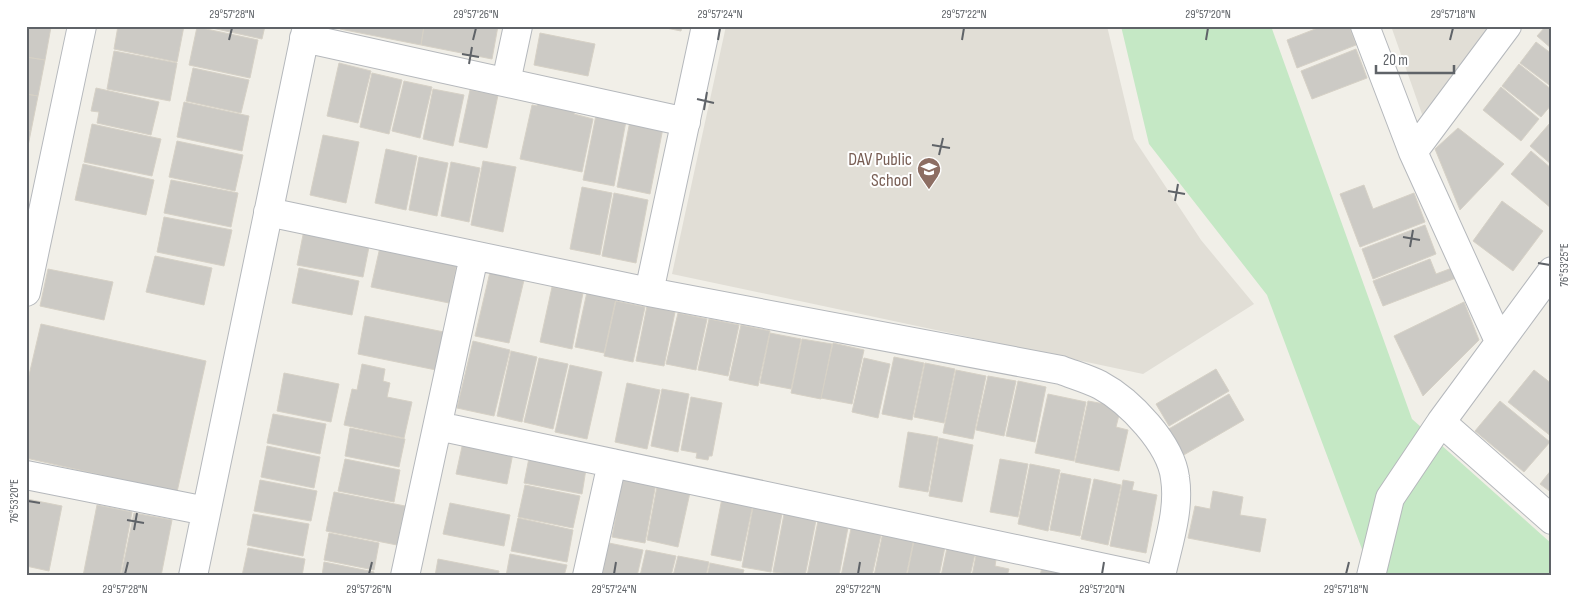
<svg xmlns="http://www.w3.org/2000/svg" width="1578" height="602" viewBox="0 0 1578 602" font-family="'Sofia Sans Condensed',sans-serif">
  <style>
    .education { fill: #e1ded6 }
    .green { fill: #c5e8c5 }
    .building { fill: #cccac5; stroke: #d6d1c6 }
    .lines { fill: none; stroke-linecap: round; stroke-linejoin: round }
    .minor-casing { stroke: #b5b8bc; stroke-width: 30 }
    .minor { stroke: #fff; stroke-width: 28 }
    .ticks { fill: none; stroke: #5f6368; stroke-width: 2 }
    .labels { text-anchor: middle; stroke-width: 4; stroke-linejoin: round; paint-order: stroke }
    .education-label { font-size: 18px; fill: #785e54; stroke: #fff; text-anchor: end }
    .neatline { fill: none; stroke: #5f6368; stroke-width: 2 }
    .ticks-label { font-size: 12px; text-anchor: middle; fill: #5f6368 }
  </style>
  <rect width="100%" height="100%" fill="#f1efe8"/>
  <path class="education" d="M726,26H1107L1134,139L1201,240L1254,304L1143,374L672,274Z
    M1391,26H1490L1423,117Z"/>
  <path class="green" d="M1121,26H1271L1412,419L1552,544V576H1372L1267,295L1149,144Z"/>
  <path class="building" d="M26,26L51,27L45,60L26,57Z
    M118,26H184L177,62L114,49Z
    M203,26H265L262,39Z
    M341,26H424L421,45L340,29Z
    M424,26H498L492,59L421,45Z
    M656,26H682L681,31Z
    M1323,26H1349L1356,45L1297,68L1287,40Z
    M1546,26H1552V49L1537,36Z
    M197,27L258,40L250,78L189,65Z
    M540,33L595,44L588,76L534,65Z
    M1536,42L1552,54V87L1520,63Z
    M1356,49L1367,78L1312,99L1301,71Z
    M114,51L177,63L170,101L107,89Z
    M26,57L45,60L38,96L26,94Z
    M339,63L371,71L358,123L327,116Z
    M1519,64L1552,90V104L1541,117L1502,86Z
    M193,68L249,80L241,113L186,101Z
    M372,73L402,80L389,134L360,127Z
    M404,81L432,87L420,138L392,131Z
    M1501,87L1539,119L1521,141L1483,110Z
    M96,88L159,102L151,135L97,123L99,112L91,111Z
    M433,89L464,95L453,146L423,139Z
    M470,90L498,95L487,148L459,142Z
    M26,94L38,96L31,131L26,130Z
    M539,96L576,104L574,114L593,119L582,172L520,159L532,105L537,106Z
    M184,102L249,116L242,151L177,137Z
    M596,115L626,121L614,186L583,180Z
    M630,121L663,128L650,194L617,187Z
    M1550,123L1552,124V165L1530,146Z
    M92,124L161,139L152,176L84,162Z
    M1458,128L1504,164L1460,210L1435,149Z
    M26,130L31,131L26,156Z
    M323,135L359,142L346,203L310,195Z
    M177,141L243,155L235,191L169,177Z
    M386,149L417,156L406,210L375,203Z
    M1531,151L1552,169V209L1511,174Z
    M419,157L448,163L437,216L409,210Z
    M483,161L516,167L503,232L471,225Z
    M451,162L480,168L469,222L441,216Z
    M83,164L154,180L146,215L75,200Z
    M171,180L238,193L231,227L164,213Z
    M1364,185L1373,209L1414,193L1425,222L1360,247L1340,194Z
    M582,187L612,193L600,255L570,249Z
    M614,193L648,200L636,263L602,256Z
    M1502,201L1543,231L1513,271L1473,241Z
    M164,217L232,230L224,266L157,252Z
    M1425,225L1436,254L1373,279L1362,249Z
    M304,230L370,242L363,277L297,265Z
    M380,247L457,263L449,303L371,287Z
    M155,256L212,268L204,305L146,292Z
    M1430,259L1436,274L1452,268L1456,278L1383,306L1373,281Z
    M299,268L359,281L352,315L292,303Z
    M48,269L113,282L104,320L40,306Z
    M490,272L524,280L509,343L475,336Z
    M552,287L583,293L572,349L540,342Z
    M587,292L616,298L604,353L575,347Z
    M616,301L645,307L633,362L604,356Z
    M1464,302L1479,340L1423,396L1394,336Z
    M647,306L675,312L664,366L636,361Z
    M678,313L707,319L696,370L666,364Z
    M365,316L444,332L436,370L358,354Z
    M709,319L739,325L728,376L698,370Z
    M41,324L206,361L177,492L26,458V388Z
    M741,325L770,331L758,386L729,380Z
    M770,333L801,339L791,389L760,383Z
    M802,339L832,344L821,399L791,393Z
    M473,341L510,350L494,416L457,408Z
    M833,343L864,350L852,404L821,398Z
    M511,351L537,357L522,422L497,416Z
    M894,357L924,363L912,420L882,414Z
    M539,358L568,364L553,429L524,422Z
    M864,358L890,364L878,418L852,412Z
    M925,363L955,369L944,423L914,417Z
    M362,364L385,369L383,381L390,383L387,397L412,402L404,438L344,425L352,389L357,390Z
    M570,365L602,372L587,439L555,432Z
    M1216,369L1229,391L1169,426L1156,404Z
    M956,370L986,376L973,439L943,433Z
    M1534,370L1552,384V437L1508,402Z
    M284,373L339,384L331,422L277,411Z
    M988,376L1016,381L1004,436L976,430Z
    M1018,381L1046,387L1035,442L1006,436Z
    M627,383L660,390L647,449L615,442Z
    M662,389L689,394L678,452L651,446Z
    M1048,394L1086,402L1074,461L1035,453Z
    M1229,394L1244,420L1182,456L1167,430Z
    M691,397L722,403L712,456H709L708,460L696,458L697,453L681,450Z
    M1088,401L1121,407L1116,427L1128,430L1119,471L1075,462Z
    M1500,401L1550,442L1524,472L1475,431Z
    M273,414L326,424L320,454L267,443Z
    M350,428L405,439L399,467L345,456Z
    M908,432L938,437L928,492L899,487Z
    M939,438L973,445L962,502L929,496Z
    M463,442L513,453L507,484L456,474Z
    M267,446L320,457L314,488L261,477Z
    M529,458L586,469L582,494L524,483Z
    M345,459L400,470L394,502L338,491Z
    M1000,459L1028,464L1018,517L990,512Z
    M1030,464L1060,470L1048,531L1018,524Z
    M1552,469V493L1540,484Z
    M624,472L657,478L645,543L612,537Z
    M1061,473L1091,479L1080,536L1050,530Z
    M1094,479L1121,485L1108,545L1081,539Z
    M260,480L317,491L311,521L254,511Z
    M1123,480L1134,482L1132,490L1157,495L1146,553L1110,546Z
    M658,481L691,488L678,547L647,540Z
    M525,485L580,496L573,528L518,517Z
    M1213,491L1243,497L1240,515L1266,519L1260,552L1188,538L1195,506L1210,509Z
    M334,492L405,506L397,545L326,531Z
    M723,493L754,499L741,561L711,555Z
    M27,499L62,506L49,571L26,566Z
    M754,502L783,508L771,572L742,567Z
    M450,503L510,515L504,546L443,534Z
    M97,505L132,512L120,576H83Z
    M785,509L817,515L805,576L773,572Z
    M134,513L172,520L161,576H121Z
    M253,514L309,524L303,556L247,545Z
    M819,516L849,522L839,576H807Z
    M518,518L573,530L567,562L511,551Z
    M852,524L882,530L872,576H841Z
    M883,532L914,538L906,576H874Z
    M329,533L379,543L374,570L324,560Z
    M915,536L946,542L939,576H907Z
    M609,543L643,550L637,576H602Z
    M248,548L305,559L302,576H242Z
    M947,548L975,554L970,576H941Z
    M646,550L676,556L671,576H640Z
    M977,550L997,553L995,566L1009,569L1007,576H972Z
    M510,554L567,565L564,576H506Z
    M678,556L709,562L706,576H673Z
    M438,559L499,571L498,576H435Z
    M324,562L374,572L373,576H322Z
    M710,563L744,570L742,576H707Z
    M1042,567L1072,573V576H1040Z"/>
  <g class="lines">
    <g class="minor-casing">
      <path id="minor" d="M1365,26L1413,152L1499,341
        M304,38L686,122
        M506,82L518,26
        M1413,152L1507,26
        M268,212L649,292L1061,370C1074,375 1088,379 1100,385C1130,401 1171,444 1175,478C1180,510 1168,544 1161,576
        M26,292L82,26
        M649,292L706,26
        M1441,422L1552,520
        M438,426L1142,576
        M26,475L206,511
        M193,576L307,26
        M405,576L474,256
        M587,576L612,463
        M1371,576L1390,498L1441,422L1552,271"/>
    </g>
    <use href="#minor" class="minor"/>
  </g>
  <path class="ticks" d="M229,40L232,28M473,40L476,28M718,40L720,28M962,40L964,28M1206,40L1208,28M1450,40L1453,28M462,54L479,57M469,64L472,47M697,99L714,103M704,110L707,92M932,145L950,148M939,155L943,138M1168,191L1185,194M1175,201L1178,184M1403,237L1420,240M1410,247L1413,230M1538,263L1550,265M28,501L40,503M127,520L144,523M134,530L137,513M125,574L128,562M369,574L372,562M614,574L616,562M858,574L860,562M1102,574L1104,562M1346,574L1349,562"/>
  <defs>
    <g id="school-pin" transform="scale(1.25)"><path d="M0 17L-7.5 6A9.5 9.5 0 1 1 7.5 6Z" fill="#8d6e63" stroke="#fff"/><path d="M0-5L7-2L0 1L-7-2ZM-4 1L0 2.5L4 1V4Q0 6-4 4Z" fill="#fff"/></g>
  </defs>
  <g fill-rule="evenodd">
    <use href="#school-pin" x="929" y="169"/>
  </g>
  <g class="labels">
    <g class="education-label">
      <text x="912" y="165">DAV Public<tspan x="912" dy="21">School</tspan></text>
    </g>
  </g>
  <rect width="1578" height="602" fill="none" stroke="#ffffff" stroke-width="55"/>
  <path d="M1376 65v8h78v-8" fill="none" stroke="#5f6368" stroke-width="2.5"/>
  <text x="1383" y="65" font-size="15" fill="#5f6368" stroke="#ffffff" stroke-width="4" paint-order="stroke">20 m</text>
  <rect x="28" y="28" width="1522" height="546" class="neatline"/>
  <g class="ticks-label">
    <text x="232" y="18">29°57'28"N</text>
    <text x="476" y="18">29°57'26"N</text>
    <text x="720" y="18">29°57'24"N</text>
    <text x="964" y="18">29°57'22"N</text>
    <text x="1208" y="18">29°57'20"N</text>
    <text x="1453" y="18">29°57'18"N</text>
    <text transform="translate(1564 265) rotate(-90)" y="4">76°53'25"E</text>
    <text transform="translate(14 501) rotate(-90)" y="4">76°53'20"E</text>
    <text x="125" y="593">29°57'28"N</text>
    <text x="369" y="593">29°57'26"N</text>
    <text x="614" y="593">29°57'24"N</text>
    <text x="858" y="593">29°57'22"N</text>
    <text x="1102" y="593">29°57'20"N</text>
    <text x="1346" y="593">29°57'18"N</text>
  </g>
</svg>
